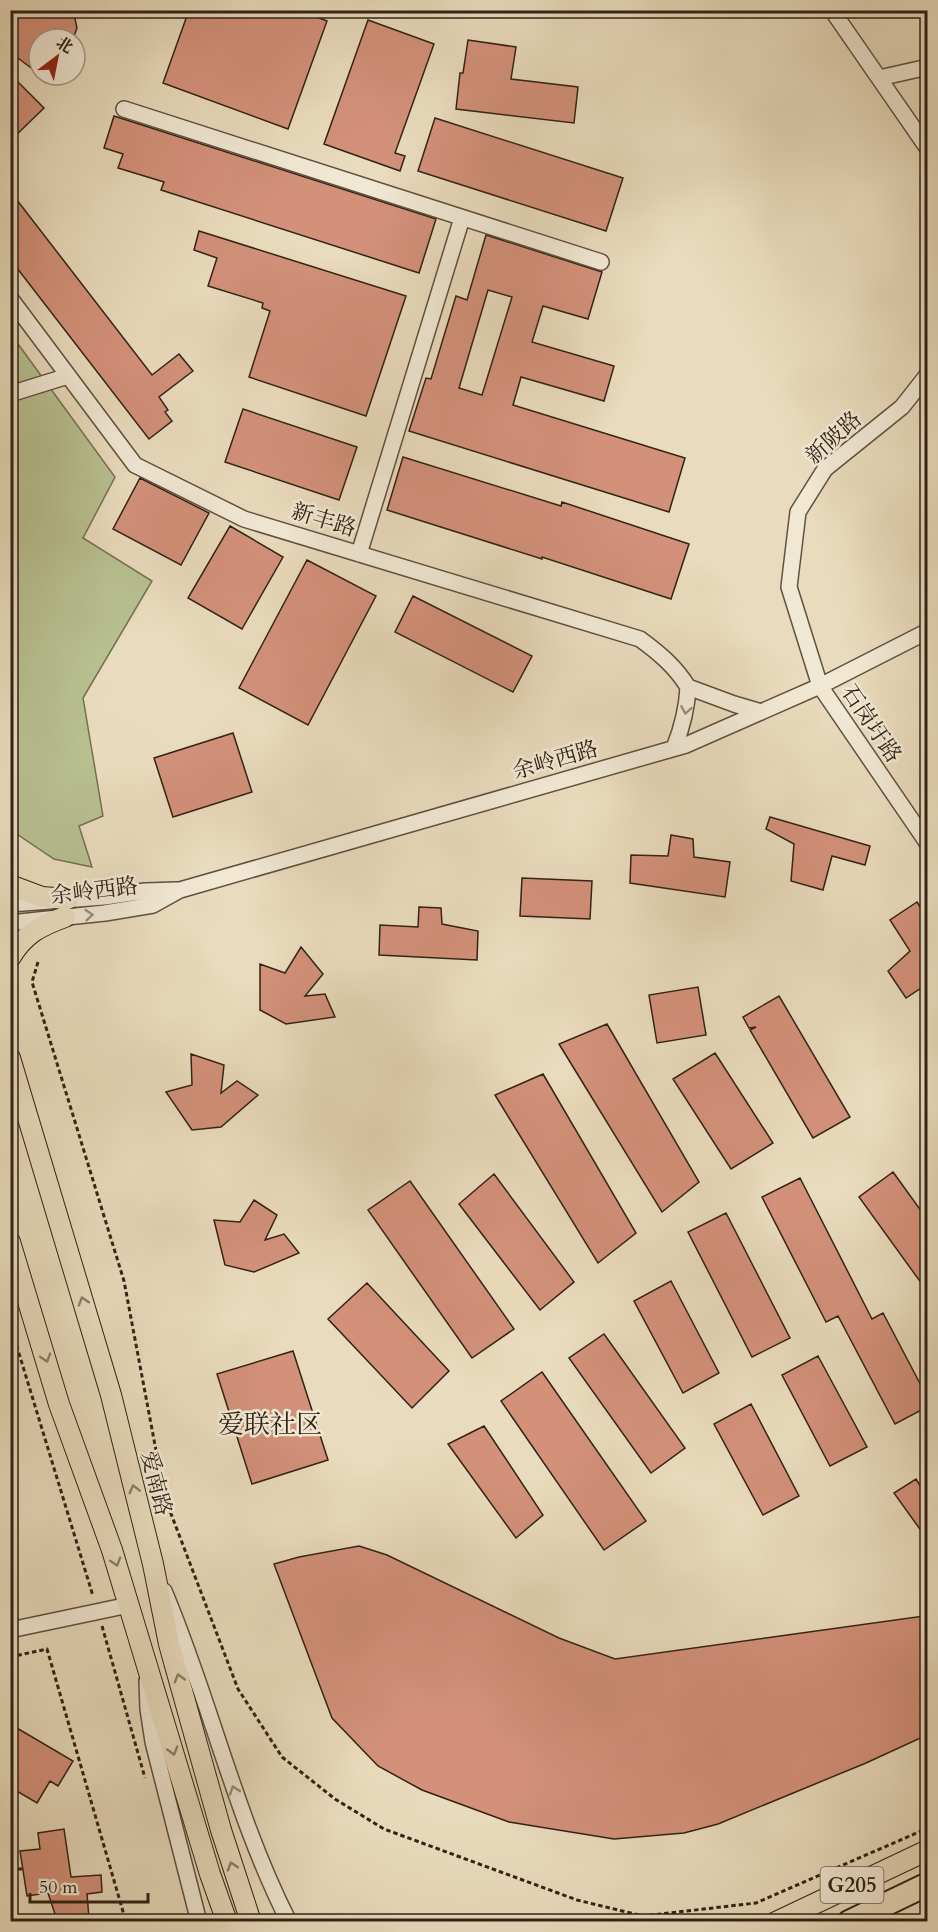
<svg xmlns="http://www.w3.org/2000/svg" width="938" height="1932" viewBox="0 0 938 1932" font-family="Cardo,'Noto Serif SC',serif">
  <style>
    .green { fill: #b8c090; stroke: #747153; stroke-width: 1.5 }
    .building { fill: #d3917a; stroke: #312216; stroke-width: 1.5; fill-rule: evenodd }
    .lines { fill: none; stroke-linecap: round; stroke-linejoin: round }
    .minor-casing { stroke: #5f5040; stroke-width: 18 }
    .major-casing { stroke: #312216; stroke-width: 22 }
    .highway-casing { stroke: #312216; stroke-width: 26 }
    .path { stroke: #312216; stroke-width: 3; stroke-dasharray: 4.5 3; stroke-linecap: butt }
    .minor { stroke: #f1e8d4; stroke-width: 15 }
    .major { stroke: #e9dbbd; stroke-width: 20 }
    .highway { stroke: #e9dbbd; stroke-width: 22 }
    .oneway { stroke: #9b8f7e }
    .oneway2 { stroke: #8d7e6a }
    .labels { text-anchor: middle; stroke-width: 5; stroke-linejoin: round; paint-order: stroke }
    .shield { fill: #f1e8d4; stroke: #6b5d4f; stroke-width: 1.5 }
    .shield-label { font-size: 21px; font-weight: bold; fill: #312216 }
    .street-label { font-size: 22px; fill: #312216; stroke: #f1e8d4 }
    .quarter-label { font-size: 26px; fill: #312216; stroke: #f1e8d4 }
  </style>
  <rect width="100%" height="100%" fill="#e9dbbd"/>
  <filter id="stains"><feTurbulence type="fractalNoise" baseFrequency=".00333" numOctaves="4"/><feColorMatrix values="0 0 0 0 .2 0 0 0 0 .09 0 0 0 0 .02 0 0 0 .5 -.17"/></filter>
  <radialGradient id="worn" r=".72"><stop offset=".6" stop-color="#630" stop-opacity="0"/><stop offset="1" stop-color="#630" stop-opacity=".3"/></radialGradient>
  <path class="green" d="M10,333L115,477L83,538L152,581L83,698L103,816L79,826L92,867L54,859L11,830Z"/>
  <path class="building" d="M10,10H73L77,28L73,39H39V74L10,52Z
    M189,10H299L327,21L288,129L163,83Z
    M368,20L434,44L395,153L405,156L400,171L324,144Z
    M468,40L516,47L511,79L578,87L574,123L456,109L460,73H463Z
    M10,74L44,108L10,141Z
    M114,116L436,219L419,273L161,190L164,182L118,168L123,154L104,148Z
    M435,118L623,178L606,231L418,171Z
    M10,191L152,375L179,354L193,371L159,397L168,410L165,412L172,421L149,439L10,259Z
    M199,231L406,296L366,416L249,377L270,311L262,308L263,303L208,286L217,258L194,250Z
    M486,235L602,272L588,319L543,306L532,342L614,366L604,401L521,377L513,405L685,458L669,512L409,431L426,378L431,379L456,296L467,300ZM488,290L512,297L482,395L459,388Z
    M243,409L357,447L339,500L225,462Z
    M403,457L561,506L562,502L689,544L671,599L542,557V559L387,510Z
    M140,478L209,513L181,565L113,529Z
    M230,526L283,557L242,629L188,598Z
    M307,560L376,596L308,725L239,688Z
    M413,596L532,656L513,692L395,632Z
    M233,733L252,792L173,817L154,758Z
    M770,817L870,846L865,865L832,856L823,890L791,881L794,844L766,829Z
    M671,835L693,839L694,857L730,862L725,897L630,883L631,855L668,856Z
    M522,878L592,881L590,919L520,916Z
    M917,902L927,918V984L906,998L888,971L910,951L890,920Z
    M419,907L441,908L442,924L478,931L477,960L379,955L380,925L418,927Z
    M301,947L323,974L305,996L325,994L335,1017L286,1024L260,1010V964L285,973Z
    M698,987L706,1035L657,1043L649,995Z
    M779,996L850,1117L813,1138L750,1030L756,1027L749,1028L743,1017Z
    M607,1024L699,1182L662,1212L559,1044Z
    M715,1053L773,1143L731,1169L673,1079Z
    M191,1054L224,1065L221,1093L237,1081L258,1095L221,1127L192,1130L166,1092L192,1085Z
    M543,1074L636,1233L598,1263L495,1095Z
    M893,1172L927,1219V1291L859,1197Z
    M494,1174L574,1282L540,1310L459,1204Z
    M800,1178L872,1319L883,1313L927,1397V1407L895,1424L838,1316L826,1322L762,1197Z
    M410,1181L514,1329L472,1358L368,1210Z
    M254,1200L277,1215L265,1240L284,1234L299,1253L254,1272L225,1265L214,1220L240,1222Z
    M726,1213L790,1338L752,1357L688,1232Z
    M671,1281L719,1373L683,1393L634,1301Z
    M367,1283L449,1371L412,1408L328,1319Z
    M604,1334L685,1448L651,1473L569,1358Z
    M293,1351L328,1460L252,1484L217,1374Z
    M818,1356L867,1447L830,1466L782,1375Z
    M542,1372L646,1521L604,1550L501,1401Z
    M751,1404L799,1496L763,1515L714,1424Z
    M484,1426L543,1515L516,1538L448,1444Z
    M916,1479L927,1497V1539L894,1493Z
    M359,1546L387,1555L559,1638L615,1659L924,1616L927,1621V1735L866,1763L718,1824L684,1833L614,1839L509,1822L422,1790L378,1766L332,1718L274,1564L299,1557Z
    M10,1724L73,1761L58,1786L50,1781L37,1803L10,1787Z
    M64,1829L71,1877L101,1875L102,1892L87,1894L89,1918L57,1920L48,1893L27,1896L20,1851L40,1849L38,1833Z"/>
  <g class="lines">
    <g class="minor-casing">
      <path id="minor" d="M834,10L836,16L928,149
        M879,78L928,67
        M124,109L601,262
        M10,298L135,465L244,519L640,639C659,653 675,666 688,687
        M928,374L902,407L825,469L798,512L789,587L820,686L928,844
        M10,394L68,376
        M359,554L462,218
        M674,748C682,728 687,709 688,687L734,704L761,712
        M10,904L104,897L145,891L177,890
        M10,923L105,913L153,905L180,890L686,745L820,686L928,631
        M164,1591C210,1699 235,1816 289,1922
        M10,1630L129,1605
        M147,1681L148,1709L153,1742L199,1922"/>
    </g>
    <g class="major-casing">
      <path id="major" d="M10,885L42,897L68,899
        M10,958C24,934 40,926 65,917
        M10,1058L111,1395L153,1564L169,1644L221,1830L251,1922
        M10,1242L59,1404L112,1550L210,1874L227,1922
        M776,1922L928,1850"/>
    </g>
    <g class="highway-casing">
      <path id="highway" d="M849,1922L928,1884"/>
    </g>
    <path class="path" d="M10,846L18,852
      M38,962L32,982L124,1281L165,1498L238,1689L282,1757L335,1799L384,1829L577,1900L643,1916L756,1903L928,1828
      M10,1324L93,1596
      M102,1626L145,1778
      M10,1657L47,1649L126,1922
      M10,1791L15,1790
      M10,1869H23
      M640,1922L643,1916"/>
    <use href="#minor" class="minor"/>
    <use href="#major" class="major"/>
    <use href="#highway" class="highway"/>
  </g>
  <defs><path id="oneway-chevron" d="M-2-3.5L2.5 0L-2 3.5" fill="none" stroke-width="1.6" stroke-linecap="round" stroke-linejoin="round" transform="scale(1.5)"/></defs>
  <g class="oneway">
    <use href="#oneway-chevron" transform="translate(686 710) rotate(100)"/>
    <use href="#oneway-chevron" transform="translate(89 915) rotate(-5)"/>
    <use href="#oneway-chevron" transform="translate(234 1790) rotate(-109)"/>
  </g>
  <g class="oneway2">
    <use href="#oneway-chevron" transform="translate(83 1301) rotate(-107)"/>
    <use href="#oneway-chevron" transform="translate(46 1358) rotate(73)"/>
    <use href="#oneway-chevron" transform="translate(134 1489) rotate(-104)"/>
    <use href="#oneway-chevron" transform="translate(116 1562) rotate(73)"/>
    <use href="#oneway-chevron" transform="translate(179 1678) rotate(-106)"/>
    <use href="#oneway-chevron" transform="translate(173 1751) rotate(74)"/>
    <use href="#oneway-chevron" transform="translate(232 1866) rotate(-108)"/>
  </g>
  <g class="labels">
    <rect class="shield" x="820.5" y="1867" width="63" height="36" rx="4.5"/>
    <g class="shield-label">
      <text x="852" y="1892">G205</text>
    </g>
    <g class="street-label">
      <text transform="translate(833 437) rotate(-42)" y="8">新陂路</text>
      <text transform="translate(324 519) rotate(17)" y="8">新丰路</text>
      <text transform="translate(872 723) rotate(56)" y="8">石岗圩路</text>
      <text transform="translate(555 759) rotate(-16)" y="8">余岭西路</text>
      <text transform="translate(94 890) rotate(-7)" y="8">余岭西路</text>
      <text transform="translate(157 1483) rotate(76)" y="8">爱南路</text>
    </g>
    <g class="quarter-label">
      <text x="270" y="1433">爱联社区</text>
    </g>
  </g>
  <rect width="938" height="1932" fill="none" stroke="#e9dbbd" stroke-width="36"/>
  <rect x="12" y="12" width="914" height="1908" fill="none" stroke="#312216" stroke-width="3"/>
  <rect x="18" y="18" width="902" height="1896" fill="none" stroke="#312216" stroke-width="1.5"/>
  <g transform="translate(57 57) rotate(32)"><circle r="28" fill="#f1e8d4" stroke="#a49988" stroke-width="1.5"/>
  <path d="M0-4.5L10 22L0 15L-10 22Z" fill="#8f2418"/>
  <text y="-9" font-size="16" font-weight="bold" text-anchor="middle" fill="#312216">北</text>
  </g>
  <path d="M30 1893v9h118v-9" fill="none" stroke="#312216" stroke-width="3"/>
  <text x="39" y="1893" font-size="18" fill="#312216" stroke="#f1e8d4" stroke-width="4.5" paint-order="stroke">50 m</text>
  <rect width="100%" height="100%" filter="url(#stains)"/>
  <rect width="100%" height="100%" fill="url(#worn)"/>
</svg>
